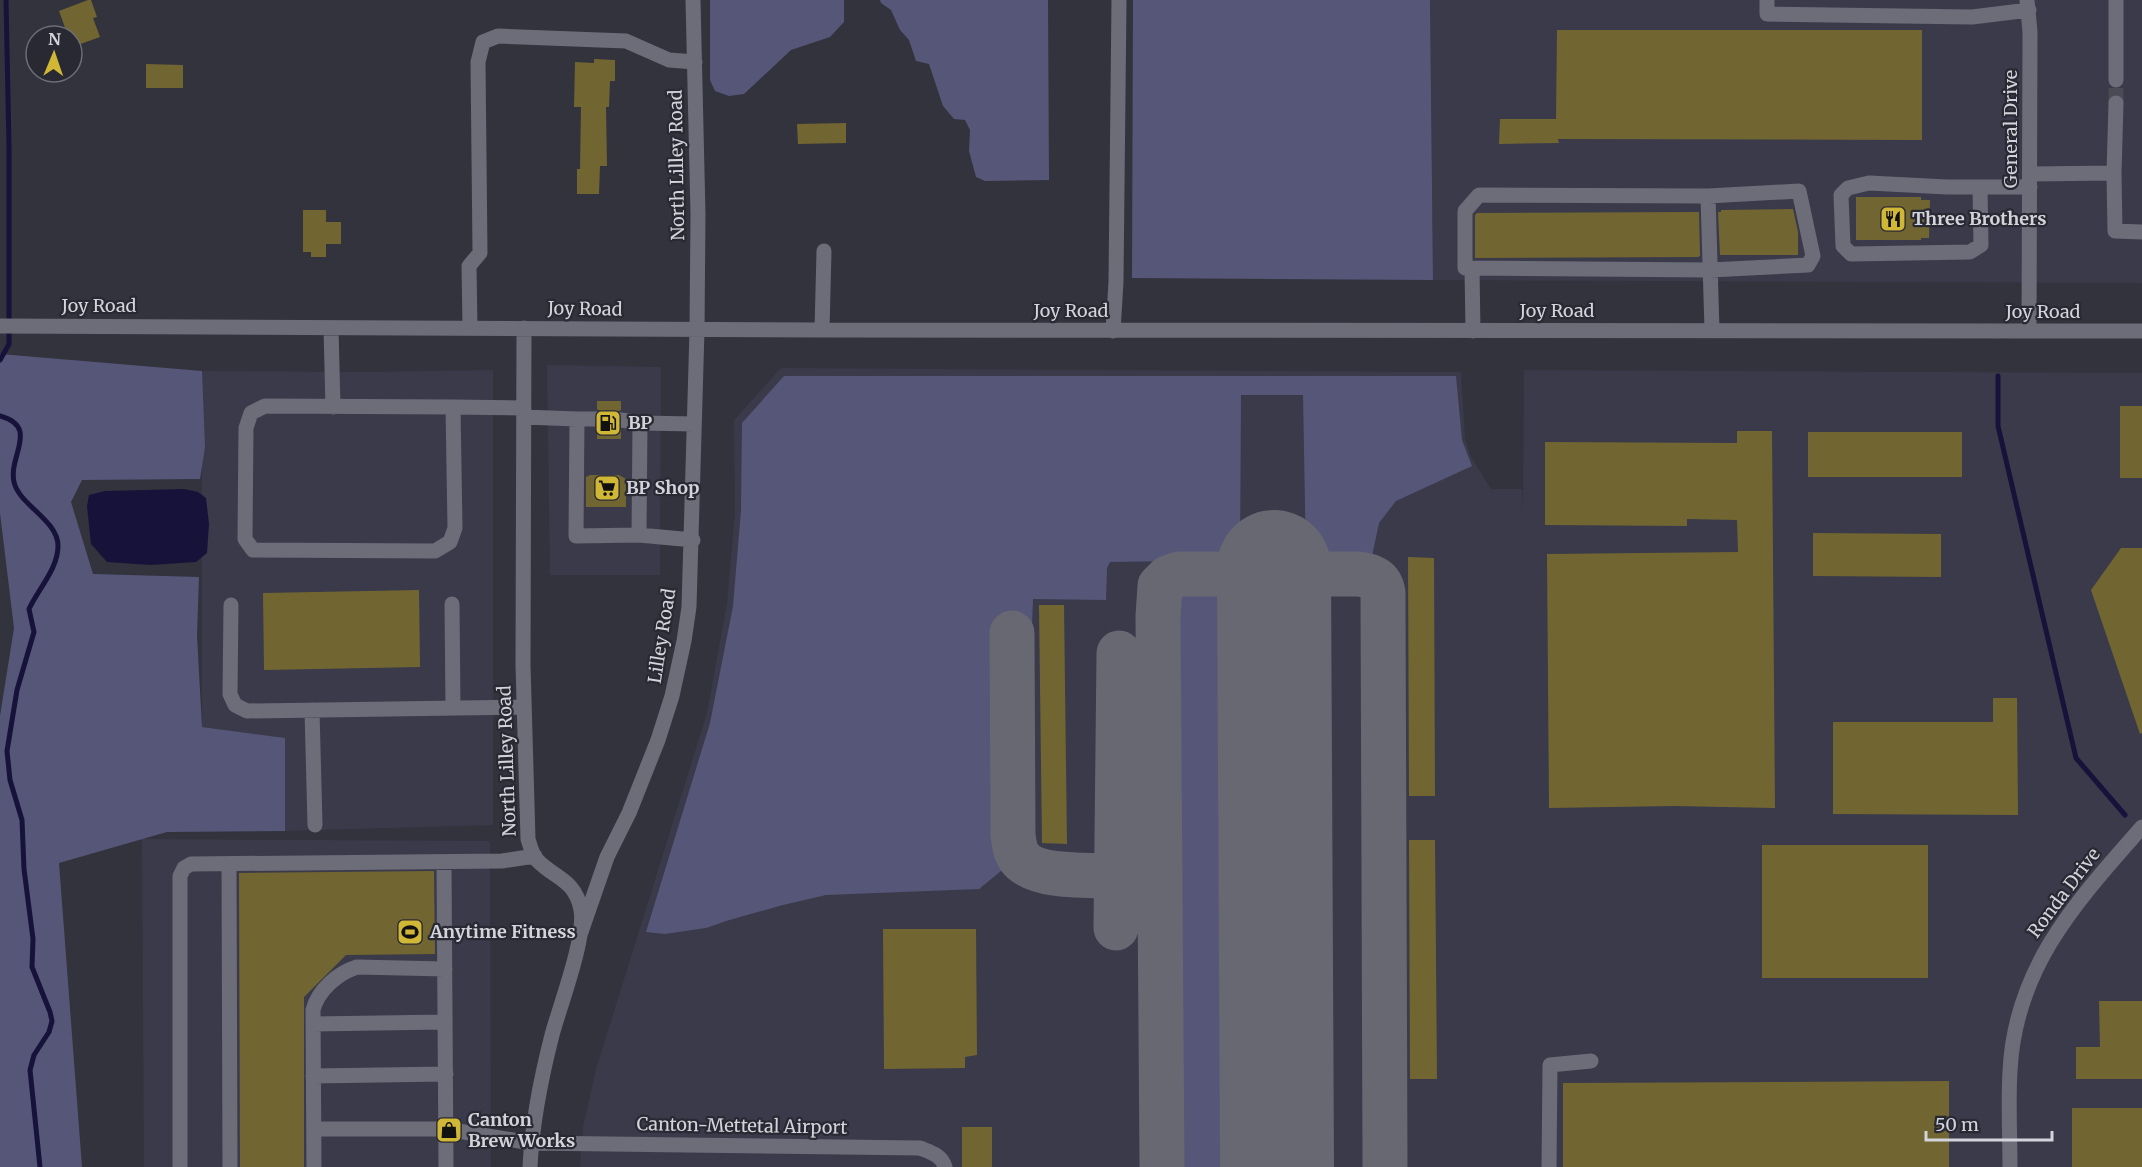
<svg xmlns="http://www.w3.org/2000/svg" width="2142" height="1167" viewBox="0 0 2142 1167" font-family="Merriweather,serif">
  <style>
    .built { fill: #3a3a4b }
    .green { fill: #565678 }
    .water { fill: #17123a }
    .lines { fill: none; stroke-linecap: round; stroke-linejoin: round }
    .stream { stroke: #17123a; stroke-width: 5 }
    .taxiway { stroke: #676871; stroke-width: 45 }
    .runway { stroke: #676871; stroke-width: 114 }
    .building { fill: #716631 }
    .minor-tunnel { stroke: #4a4b55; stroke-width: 15; stroke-dasharray: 15 8; stroke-linecap: butt }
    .minor { stroke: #6c6d79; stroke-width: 15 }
    .labels { text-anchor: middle; stroke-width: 4.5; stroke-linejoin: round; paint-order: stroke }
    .street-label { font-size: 18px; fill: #d3d4db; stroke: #282933 }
    .poi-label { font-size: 18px; font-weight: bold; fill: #d3d4db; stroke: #282933; text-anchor: start }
  </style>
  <rect width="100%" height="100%" fill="#32333d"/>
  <path class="built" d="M1430,0H2142V283L1433,280Z
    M547,365L661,367L660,575H550Z
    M781,368L1461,372L1465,439L1470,455L1491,489H1522L1523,511L1524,370L2142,373V1167H580L583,1127L596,1069L707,713L727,604L735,511L734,420Z
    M493,370V825L285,831V739L202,727V371L362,372Z
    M142,839L490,841L491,1167H144Z"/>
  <path class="green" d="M710,0H844V22L830,37L791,50L744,94L729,96L715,91L710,80Z
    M880,0H1048L1049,180L985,181L976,177L969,151L970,130L965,120L954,119L943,106L929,64L916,61L909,40L900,30L891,10L881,3Z
    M1133,0H1430L1433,280L1132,278Z
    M0,354L202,371L205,447L200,479L82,480L71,502L93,574L199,577L197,636L202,727L285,738V831L167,832L59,863L82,1167H0V716L14,628L0,513Z
    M784,376H1456L1462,440L1472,466L1396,501L1379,523L1371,561H1306L1303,395H1241L1240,560L1110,562L1107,568L1106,600L1033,599L1032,626H1001L1000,635L1002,852L1006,862L1001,871L979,889L826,895L783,905L726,921L706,928L665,934L646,932L710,723L733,606L741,510L742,423Z
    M1208,588L1231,591L1241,607L1243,1167H1173V1164L1172,621C1177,593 1181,593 1208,588Z"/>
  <path class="water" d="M184,489L198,492L206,498L209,524L207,553L196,562L150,565L107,562L91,544L87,506L89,495L105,491Z"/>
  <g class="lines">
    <path class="stream" d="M0,360L9,344V147L6,0
      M1998,376V426L2076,758L2125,815
      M0,416C40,427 8,456 14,482C19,505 58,520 58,546C58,569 38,589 29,609L34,632L17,690L7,751L10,780L22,820L24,869L33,939L32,967L50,1012L52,1021L49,1032L34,1055L30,1070L40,1167"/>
    <path class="taxiway" d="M1012,633L1013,835C1014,843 1015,851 1019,857C1034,879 1093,875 1117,876
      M1116,928L1119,653
      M1162,1167L1158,616L1160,586L1168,578L1179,574H1359C1372,576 1381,579 1383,593L1385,1167"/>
    <path class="runway" d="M1274,567L1277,1167"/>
  </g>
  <path class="building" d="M88,0H91L97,17L93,18L100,37L72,47V36H68L59,11Z
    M1557,30H1922V140L1558,139L1559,143L1499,144L1500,119H1556Z
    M594,59L615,60V81H610L609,107H606L607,166H600L599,194H577V169H580L581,107H574L575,62L594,63Z
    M146,64L183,65V88H146Z
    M846,123V143L798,144L797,124Z
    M1856,197H1921V200H1930L1929,238H1921V240H1856Z
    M1793,209L1798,232V255H1720L1718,212H1721V210Z
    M303,210H326V222H341V244H326V257H311V252H303Z
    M1699,212L1700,256L1698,257L1475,258V215L1477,213Z
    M597,401H621V410L614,413L611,419L614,427L621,430V439H597V429L602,427L607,420L605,414L597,409Z
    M2120,406H2142V478H2120Z
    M1737,431H1772L1775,808L1674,806L1549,808L1547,554L1738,552L1737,520L1687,519V526L1545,525V442L1737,443Z
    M1808,432H1962V477H1808Z
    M590,475H619L626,479V507H586V477Z
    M1813,533L1941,534V577L1813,576Z
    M2121,548H2142V733L2140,734L2091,590Z
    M1408,557L1434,558L1435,796H1409Z
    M419,590L420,667L264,670L263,593Z
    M1039,605H1064L1067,844L1042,843Z
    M1993,698H2017L2018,815L1833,814V722H1993Z
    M1409,840H1435L1437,1079H1410Z
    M1762,845H1928V978H1762Z
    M434,871L435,954L346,955L304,997V1167H240L239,873Z
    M883,929H976L977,1055L965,1057V1068L884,1069Z
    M2099,1001H2142V1079H2076V1047H2100Z
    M1949,1081V1167H1563V1083Z
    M2072,1108H2142V1167H2072Z
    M962,1127H992V1167H962Z"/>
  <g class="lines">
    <path class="minor-tunnel" d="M2116,103V80
      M597,419L621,420"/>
    <path class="minor" d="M1767,0V14L1972,17L2029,10
      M2027,0L2030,32L2029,331
      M2116,0V80
      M2114,173L2115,231L2142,232
      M2030,174L2114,173L2116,103
      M1980,187L1981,245L1970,252L1851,254L1843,246L1841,195L1848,188L1869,183L1947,187H2030
      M1472,268L1710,270L1808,265L1813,256L1799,191L1708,196
      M0,326L822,330L2142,331
      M331,328L333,407
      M470,328L469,266L480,253L478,62L483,42L498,36L626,41L669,60L695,62
      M524,328L523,665L528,839C530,846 532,854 537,860C555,879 575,879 581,910C586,938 560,1005 552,1035C541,1078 532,1123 530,1167
      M822,330L824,251
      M1113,331L1116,282L1119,0
      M1473,331L1472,268H1465V211L1479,195L1708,196L1712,330
      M453,407L265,406L251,413L246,428L245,539L253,550L435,551L450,542L455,528L453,407L524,408
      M524,417L577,419L576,536L639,535L640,423L694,424
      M577,419H597
      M621,420L640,423
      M639,535L693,540
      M452,604L453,708
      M231,605L230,694L235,705L247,711L524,707
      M312,710L315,825
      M444,862L446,1167
      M229,864L230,1167
      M581,932L607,857L629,813L658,740L672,696L684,641L689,607L697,330L698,214L693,0
      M313,1024L445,1022
      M313,1076L446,1074
      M314,1129H446L531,1143L920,1148C930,1152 942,1155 945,1167
      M180,1167V876L184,868L191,864L502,861L535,856
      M314,1167L313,1010C318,990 338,973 357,967L445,969
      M1549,1167L1550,1065L1591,1061
      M2010,1167C2010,1135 2008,1103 2010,1071C2015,967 2077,901 2142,827"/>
  </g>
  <defs>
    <g id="restaurant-square" transform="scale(1.35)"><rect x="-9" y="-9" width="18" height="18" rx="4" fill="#d1b736" stroke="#282933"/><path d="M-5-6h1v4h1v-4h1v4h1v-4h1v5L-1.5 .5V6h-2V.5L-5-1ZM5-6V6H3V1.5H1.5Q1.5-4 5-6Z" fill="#111"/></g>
    <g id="fuel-square" transform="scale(1.35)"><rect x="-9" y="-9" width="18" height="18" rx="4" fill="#d1b736" stroke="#282933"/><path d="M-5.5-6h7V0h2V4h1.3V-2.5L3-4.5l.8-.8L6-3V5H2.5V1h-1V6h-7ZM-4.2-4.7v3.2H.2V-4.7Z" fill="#111"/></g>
    <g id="supermarket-square" transform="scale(1.35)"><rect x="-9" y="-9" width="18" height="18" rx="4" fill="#d1b736" stroke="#282933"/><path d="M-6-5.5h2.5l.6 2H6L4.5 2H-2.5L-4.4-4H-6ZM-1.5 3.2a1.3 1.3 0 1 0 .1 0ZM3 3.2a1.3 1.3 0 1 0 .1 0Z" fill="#111"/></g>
    <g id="stadium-square" transform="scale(1.35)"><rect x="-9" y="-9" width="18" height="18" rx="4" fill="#d1b736" stroke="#282933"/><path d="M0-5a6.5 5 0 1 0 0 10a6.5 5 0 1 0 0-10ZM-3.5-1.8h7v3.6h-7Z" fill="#111"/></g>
    <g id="shop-square" transform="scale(1.35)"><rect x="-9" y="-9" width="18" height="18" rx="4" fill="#d1b736" stroke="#282933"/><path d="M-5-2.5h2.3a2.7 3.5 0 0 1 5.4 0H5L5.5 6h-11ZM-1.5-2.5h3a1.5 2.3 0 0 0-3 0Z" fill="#111"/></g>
  </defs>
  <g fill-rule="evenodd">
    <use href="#restaurant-square" x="1893" y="219"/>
    <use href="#fuel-square" x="608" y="423"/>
    <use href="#supermarket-square" x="607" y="488"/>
    <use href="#stadium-square" x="410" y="932"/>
    <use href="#shop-square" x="449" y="1130"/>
  </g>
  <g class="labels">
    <g class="street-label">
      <text transform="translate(2011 129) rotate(-90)" y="6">General Drive</text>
      <text transform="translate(677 165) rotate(-91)" y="6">North Lilley Road</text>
      <text x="99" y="312">Joy Road</text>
      <text transform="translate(585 309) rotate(1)" y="6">Joy Road</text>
      <text x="1071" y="317">Joy Road</text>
      <text x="1557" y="317">Joy Road</text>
      <text x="2043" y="318">Joy Road</text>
      <text transform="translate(662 636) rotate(-81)" y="6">Lilley Road</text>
      <text transform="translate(507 761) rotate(-92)" y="6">North Lilley Road</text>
      <text transform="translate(2064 893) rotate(-53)" y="6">Ronda Drive</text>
      <text transform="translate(742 1126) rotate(1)" y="6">Canton-Mettetal Airport</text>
    </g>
    <g class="poi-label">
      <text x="1912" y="225">Three Brothers</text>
      <text x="628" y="429">BP</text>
      <text x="626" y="494">BP Shop</text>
      <text x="430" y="938">Anytime Fitness</text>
      <text x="468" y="1126">Canton<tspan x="468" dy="21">Brew Works</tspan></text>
    </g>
  </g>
  <g transform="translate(54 54) rotate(2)"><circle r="28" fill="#282933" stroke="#6c6d76" stroke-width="1.5"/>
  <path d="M0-4.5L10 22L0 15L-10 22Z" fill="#d1b736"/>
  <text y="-9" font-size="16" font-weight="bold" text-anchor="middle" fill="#d3d4db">N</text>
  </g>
  <path d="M1926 1131v9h126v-9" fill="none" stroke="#d3d4db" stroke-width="3"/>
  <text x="1935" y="1131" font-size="18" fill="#d3d4db" stroke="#282933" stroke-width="4.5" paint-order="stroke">50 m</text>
</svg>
